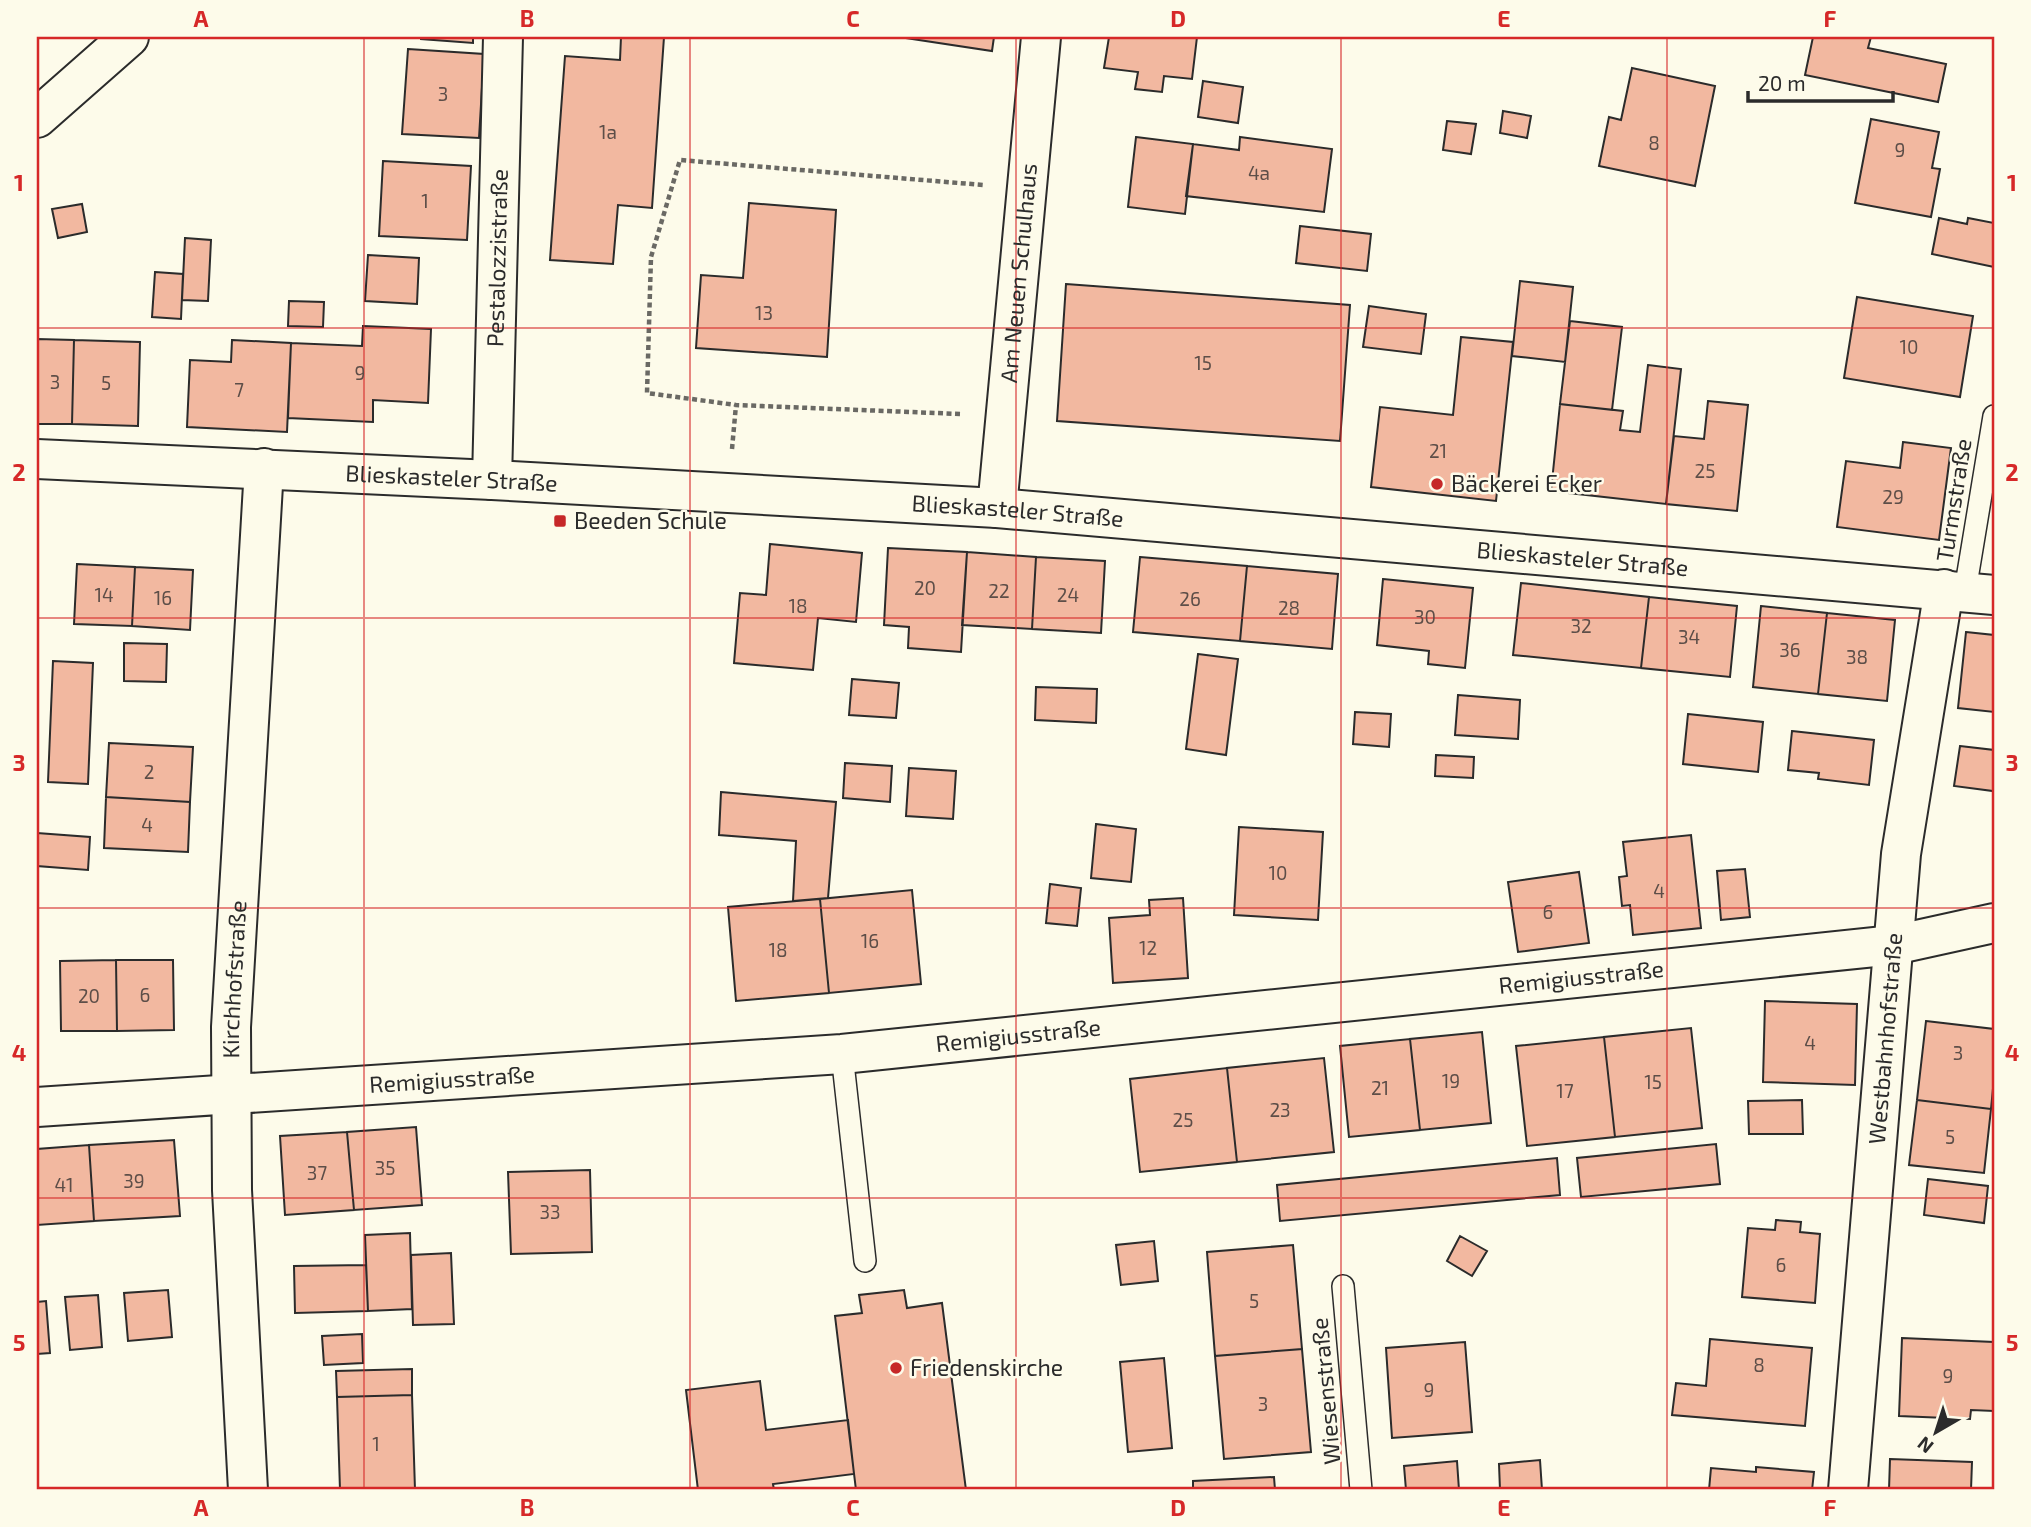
<svg xmlns="http://www.w3.org/2000/svg" width="2031" height="1527" viewBox="0 0 2031 1527" font-family="'Exo 2',sans-serif">
  <style>
    .building { fill: #f2b8a0; stroke: #2b2b2b; stroke-width: 2 }
    .lines { fill: none; stroke-linecap: round; stroke-linejoin: round }
    .lane-casing { stroke: #2b2b2b; stroke-width: 24 }
    .street-casing { stroke: #2b2b2b; stroke-width: 42 }
    .secondary-casing { stroke: #2b2b2b; stroke-width: 42 }
    .path { stroke: #6a6964; stroke-width: 4.5; stroke-dasharray: 5 3.5; stroke-linecap: butt }
    .lane { stroke: #fdfbea; stroke-width: 21 }
    .street { stroke: #fdfbea; stroke-width: 38 }
    .secondary { stroke: #fdfbea; stroke-width: 38 }
    .grid { fill: none; stroke: #d62828; stroke-width: 2; stroke-opacity: 0.55 }
    .poi-dot { fill: #c62828; stroke: #fdfbea; stroke-width: 2.5 }
    .labels { text-anchor: middle; stroke-width: 5; stroke-linejoin: round; paint-order: stroke }
    .number-label { font-size: 19px; fill: #5d4e48 }
    .street-label { font-size: 23px; fill: #2b2b2b; stroke: #fdfbea }
    .poi-label { font-size: 23px; fill: #2b2b2b; stroke: #fdfbea; text-anchor: start }
    .neatline { fill: none; stroke: #d62828; stroke-width: 2.5 }
    .grid-label { font-size: 23px; text-anchor: middle; font-weight: bold; fill: #d62828 }
  </style>
  <rect width="100%" height="100%" fill="#fdfbea"/>
  <path class="building" d="M421,37H473V43L421,39Z
    M621,37H664L652,208L618,205L613,264L550,260L565,56L620,60Z
    M899,37H994L992,51Z
    M1109,37H1197L1192,79L1164,76L1162,92L1135,89L1138,72L1104,68Z
    M1813,37H1871L1868,48L1946,64L1938,102L1805,75Z
    M408,49L484,54L479,138L402,134Z
    M1632,68L1715,86L1695,186L1599,166L1609,117L1621,120Z
    M1203,81L1243,87L1238,123L1198,117Z
    M1503,111L1531,116L1527,138L1500,133Z
    M1871,119L1939,132L1932,168L1940,169L1931,217L1855,203Z
    M1447,121L1476,124L1471,154L1443,150Z
    M1136,137L1193,144L1185,214L1128,207Z
    M1240,137L1332,149L1324,212L1186,196L1193,144L1239,150Z
    M383,161L471,166L467,240L379,236Z
    M749,203L836,210L827,357L696,348L701,275L743,278Z
    M82,204L87,232L58,238L52,209Z
    M1939,218L1967,224L1968,218L1994,223V267L1932,254Z
    M1300,226L1371,234L1367,271L1296,263Z
    M185,238L211,240L208,301L182,300Z
    M368,255L419,258L417,304L365,301Z
    M155,272L183,274L181,319L152,317Z
    M1520,281L1573,287L1565,362L1512,356Z
    M1066,284L1350,305L1340,441L1057,421Z
    M1857,297L1973,316L1960,397L1844,378Z
    M289,301L324,302L323,327L288,326Z
    M1369,306L1426,314L1421,354L1363,347Z
    M1570,321L1622,327L1612,410L1560,404Z
    M363,326L431,329L428,403L373,400V422L288,418L291,343L362,346Z
    M1461,337L1513,342L1496,501L1371,487L1380,407L1453,415Z
    M37,339L74,340L72,424H37Z
    M74,340L140,342L138,426L72,424Z
    M232,340L291,343L287,432L187,427L190,360L231,362Z
    M1648,365L1681,369L1666,504L1551,491L1560,404L1623,411L1620,430L1640,432Z
    M1708,401L1748,405L1737,511L1666,504L1674,436L1704,439Z
    M1903,442L1951,448L1939,540L1837,527L1846,461L1900,468Z
    M770,544L862,553L856,622L818,618L813,670L734,663L740,593L766,595Z
    M888,548L967,552L961,652L908,648L909,627L884,625Z
    M967,552L1036,557L1032,629L962,625Z
    M1036,557L1105,561L1101,633L1032,629Z
    M1140,557L1247,566L1240,641L1133,632Z
    M77,564L135,567L132,626L74,624Z
    M1247,566L1338,574L1332,649L1240,641Z
    M135,567L193,570L190,630L132,626Z
    M1383,579L1473,588L1465,668L1428,664L1429,651L1377,645Z
    M1521,583L1649,597L1641,668L1513,655Z
    M1649,597L1737,606L1730,677L1641,668Z
    M1761,606L1827,613L1818,694L1753,687Z
    M1827,613L1895,620L1887,701L1818,694Z
    M1966,632L1994,635V712L1958,708Z
    M124,643L167,644L166,682L124,681Z
    M1198,654L1238,659L1226,755L1186,749Z
    M53,661L93,663L88,784L48,782Z
    M852,679L899,683L896,718L849,715Z
    M1036,687L1097,689L1096,723L1035,720Z
    M1458,695L1520,700L1518,739L1455,735Z
    M1355,712L1391,714L1389,747L1353,744Z
    M1688,714L1763,722L1758,772L1683,764Z
    M1792,731L1874,740L1869,785L1818,779L1819,773L1788,770Z
    M109,743L193,747L190,802L106,797Z
    M1960,746L1994,750L1993,791L1954,786Z
    M1436,755L1474,757L1473,778L1435,776Z
    M845,763L892,766L890,802L843,798Z
    M909,768L956,771L953,819L906,816Z
    M721,792L836,802L828,898L793,901L796,841L719,835Z
    M106,797L190,802L188,852L104,848Z
    M1096,824L1136,829L1131,882L1091,878Z
    M1239,827L1323,832L1318,920L1234,915Z
    M37,833L90,837L88,870L37,866Z
    M1691,835L1701,928L1633,935L1630,905L1622,906L1619,877L1627,876L1623,842Z
    M1745,869L1750,917L1721,920L1717,871Z
    M1579,872L1589,943L1518,952L1508,882Z
    M1050,884L1081,888L1077,926L1046,923Z
    M912,890L921,984L829,993L820,899Z
    M1183,898L1188,978L1113,983L1109,918L1150,915L1149,900Z
    M820,899L829,993L736,1001L728,907Z
    M116,960L117,1031H61L60,961Z
    M116,960H173L174,1030L117,1031Z
    M1765,1001L1857,1004L1855,1085L1763,1082Z
    M1926,1021L1994,1029V1078L1991,1109L1917,1100Z
    M1691,1028L1702,1128L1615,1137L1604,1037Z
    M1482,1032L1491,1123L1420,1130L1410,1039Z
    M1604,1037L1615,1137L1527,1146L1516,1046Z
    M1410,1039L1420,1130L1349,1137L1340,1046Z
    M1324,1058L1334,1152L1237,1162L1227,1068Z
    M1227,1068L1237,1162L1140,1172L1130,1079Z
    M1802,1100L1803,1134H1749L1748,1101Z
    M1917,1100L1991,1109L1984,1173L1909,1165Z
    M416,1127L422,1205L354,1210L347,1132Z
    M347,1132L354,1210L285,1215L280,1136Z
    M174,1140L180,1216L94,1221L89,1145Z
    M1716,1144L1720,1184L1581,1197L1577,1158Z
    M89,1145L94,1221L37,1225V1149Z
    M1557,1158L1560,1195L1280,1221L1277,1185Z
    M590,1170L592,1252L511,1254L508,1172Z
    M1928,1179L1988,1186L1984,1223L1924,1215Z
    M1776,1220L1801,1222L1800,1232L1820,1234L1815,1303L1742,1297L1748,1228L1775,1230Z
    M410,1233L412,1309L368,1311L365,1235Z
    M1460,1236L1487,1251L1472,1276L1447,1261Z
    M1154,1241L1158,1281L1121,1285L1116,1245Z
    M1293,1245L1302,1349L1215,1356L1207,1252Z
    M451,1253L454,1324L413,1325L411,1255Z
    M366,1265L368,1311L295,1313L294,1266Z
    M168,1290L172,1337L128,1341L124,1293Z
    M904,1290L907,1308L942,1303L966,1490H856L835,1316L862,1313L859,1295Z
    M98,1295L102,1347L70,1350L65,1297Z
    M46,1301L50,1353L37,1354V1302Z
    M362,1334L363,1363L324,1365L322,1336Z
    M1902,1338L1994,1342V1411L1971,1410L1970,1419L1899,1416Z
    M1710,1339L1812,1348L1805,1426L1672,1415L1676,1383L1706,1386Z
    M1465,1342L1472,1432L1392,1438L1386,1348Z
    M1302,1349L1311,1452L1224,1459L1215,1356Z
    M1164,1358L1172,1448L1128,1452L1120,1362Z
    M412,1369V1395L337,1397L336,1371Z
    M760,1381L766,1430L848,1420L854,1474L773,1484L774,1490H698L686,1390Z
    M412,1395L415,1490H340L337,1397Z
    M1890,1459L1972,1462L1971,1490H1889Z
    M1540,1460L1542,1490H1500L1499,1464Z
    M1457,1461L1459,1490H1406L1404,1466Z
    M1756,1467L1814,1472L1812,1490H1709L1711,1468L1756,1472Z
    M1274,1477L1275,1490H1193V1481Z"/>
  <g class="lines">
    <g class="lane-casing">
      <path id="lane" d="M1965,591L1994,416
        M842,1054L865,1261
        M1343,1286L1361,1490"/>
    </g>
    <g class="street-casing">
      <g id="street">
        <path d="M37,118L129,37"/>
        <path id="s1" d="M492,480L503,37"/>
        <path id="s2" d="M997,508L1041,37"/>
        <path id="s3" d="M37,1107L842,1054L1894,945L1994,923"/>
        <path id="s4" d="M248,1490L232,1190L231,1027L264,468"/>
        <path id="s5" d="M1848,1490L1901,854L1944,589"/>
      </g>
    </g>
    <g class="secondary-casing">
      <g id="secondary">
        <path id="s6" d="M37,459L492,480L997,508L1994,595"/>
      </g>
    </g>
    <path class="path" d="M960,414L736,405L647,393L651,257L680,160L983,185
      M732,449L736,405"/>
    <use href="#lane" class="lane"/>
    <use href="#street" class="street"/>
    <use href="#secondary" class="secondary"/>
  </g>
  <path class="grid" d="M364,37V1490M690,37V1490M1016,37V1490M1341,37V1490M1667,37V1490M37,328H1994M37,618H1994M37,908H1994M37,1198H1994"/>
  <g class="poi-dot">
    <circle cx="1437" cy="484" r="7"/>
    <rect x="553" y="514" width="14" height="14" rx="3.5"/>
    <circle cx="896" cy="1368" r="7"/>
  </g>
  <g class="labels">
    <g class="number-label">
      <text x="443" y="101">3</text>
      <text x="608" y="139">1a</text>
      <text x="1654" y="150">8</text>
      <text x="1900" y="157">9</text>
      <text x="1259" y="180">4a</text>
      <text x="425" y="208">1</text>
      <text x="764" y="320">13</text>
      <text x="1909" y="354">10</text>
      <text x="1203" y="370">15</text>
      <text x="360" y="380">9</text>
      <text x="55" y="389">3</text>
      <text x="106" y="390">5</text>
      <text x="239" y="397">7</text>
      <text x="1438" y="458">21</text>
      <text x="1705" y="478">25</text>
      <text x="1893" y="504">29</text>
      <text x="925" y="595">20</text>
      <text x="999" y="598">22</text>
      <text x="104" y="602">14</text>
      <text x="1068" y="602">24</text>
      <text x="163" y="605">16</text>
      <text x="1190" y="606">26</text>
      <text x="798" y="613">18</text>
      <text x="1289" y="615">28</text>
      <text x="1425" y="624">30</text>
      <text x="1581" y="633">32</text>
      <text x="1689" y="644">34</text>
      <text x="1790" y="657">36</text>
      <text x="1857" y="664">38</text>
      <text x="149" y="779">2</text>
      <text x="147" y="832">4</text>
      <text x="1278" y="880">10</text>
      <text x="1659" y="898">4</text>
      <text x="1548" y="919">6</text>
      <text x="870" y="948">16</text>
      <text x="1148" y="955">12</text>
      <text x="778" y="957">18</text>
      <text x="145" y="1002">6</text>
      <text x="89" y="1003">20</text>
      <text x="1810" y="1050">4</text>
      <text x="1958" y="1060">3</text>
      <text x="1451" y="1088">19</text>
      <text x="1653" y="1089">15</text>
      <text x="1380" y="1095">21</text>
      <text x="1565" y="1098">17</text>
      <text x="1280" y="1117">23</text>
      <text x="1183" y="1127">25</text>
      <text x="1950" y="1144">5</text>
      <text x="385" y="1175">35</text>
      <text x="317" y="1180">37</text>
      <text x="134" y="1188">39</text>
      <text x="64" y="1192">41</text>
      <text x="550" y="1219">33</text>
      <text x="1781" y="1272">6</text>
      <text x="1254" y="1308">5</text>
      <text x="1759" y="1372">8</text>
      <text x="1948" y="1383">9</text>
      <text x="1429" y="1397">9</text>
      <text x="1263" y="1411">3</text>
      <text x="376" y="1451">1</text>
    </g>
    <g class="street-label">
      <text dy="8" stroke="none"><textPath href="#s1" startOffset="222">Pestalozzistraße</textPath></text>
      <text dy="8" stroke="none"><textPath href="#s2" startOffset="236">Am Neuen Schulhaus</textPath></text>
      <text dy="8" stroke="none"><textPath href="#s6" startOffset="415">Blieskasteler Straße</textPath></text>
      <text transform="translate(1954 500) rotate(-81)" y="8">Turmstraße</text>
      <text dy="8" stroke="none"><textPath href="#s6" startOffset="982">Blieskasteler Straße</textPath></text>
      <text dy="8" stroke="none"><textPath href="#s6" startOffset="1549">Blieskasteler Straße</textPath></text>
      <text dy="8" stroke="none"><textPath href="#s3" startOffset="1550">Remigiusstraße</textPath></text>
      <text dy="8" stroke="none"><textPath href="#s4" startOffset="511">Kirchhofstraße</textPath></text>
      <text dy="8" stroke="none"><textPath href="#s3" startOffset="984">Remigiusstraße</textPath></text>
      <text dy="8" stroke="none"><textPath href="#s5" startOffset="453">Westbahnhofstraße</textPath></text>
      <text dy="8" stroke="none"><textPath href="#s3" startOffset="416">Remigiusstraße</textPath></text>
      <text transform="translate(1326 1391) rotate(-95)" y="8">Wiesenstraße</text>
    </g>
    <g class="poi-label">
      <text x="1451" y="492">Bäckerei Ecker</text>
      <text x="574" y="529">Beeden Schule</text>
      <text x="910" y="1376">Friedenskirche</text>
    </g>
  </g>
  <rect width="2031" height="1527" fill="none" stroke="#fdfbea" stroke-width="77"/>
  <g transform="translate(1936 1432) rotate(219)" stroke="#fdfbea" stroke-width="5" paint-order="stroke">
  <path d="M0-5L12 26L0 18L-12 26Z" fill="#2b2b2b"/>
  <text y="-10" font-size="19" font-weight="bold" text-anchor="middle" fill="#2b2b2b">N</text>
  </g>
  <path d="M1748 91v10h145v-10" fill="none" stroke="#2b2b2b" stroke-width="3.5"/>
  <text x="1758" y="91" font-size="21" fill="#2b2b2b" stroke="#fdfbea" stroke-width="5" paint-order="stroke">20 m</text>
  <rect x="38" y="38" width="1955" height="1450" class="neatline"/>
  <g class="grid-label">
    <text x="201" y="27">A</text>
    <text x="527" y="27">B</text>
    <text x="853" y="27">C</text>
    <text x="1178" y="27">D</text>
    <text x="1504" y="27">E</text>
    <text x="1830" y="27">F</text>
    <text x="19" y="191">1</text>
    <text x="2012" y="191">1</text>
    <text x="19" y="481">2</text>
    <text x="2012" y="481">2</text>
    <text x="19" y="771">3</text>
    <text x="2012" y="771">3</text>
    <text x="19" y="1061">4</text>
    <text x="2012" y="1061">4</text>
    <text x="19" y="1351">5</text>
    <text x="2012" y="1351">5</text>
    <text x="201" y="1516">A</text>
    <text x="527" y="1516">B</text>
    <text x="853" y="1516">C</text>
    <text x="1178" y="1516">D</text>
    <text x="1504" y="1516">E</text>
    <text x="1830" y="1516">F</text>
  </g>
</svg>
